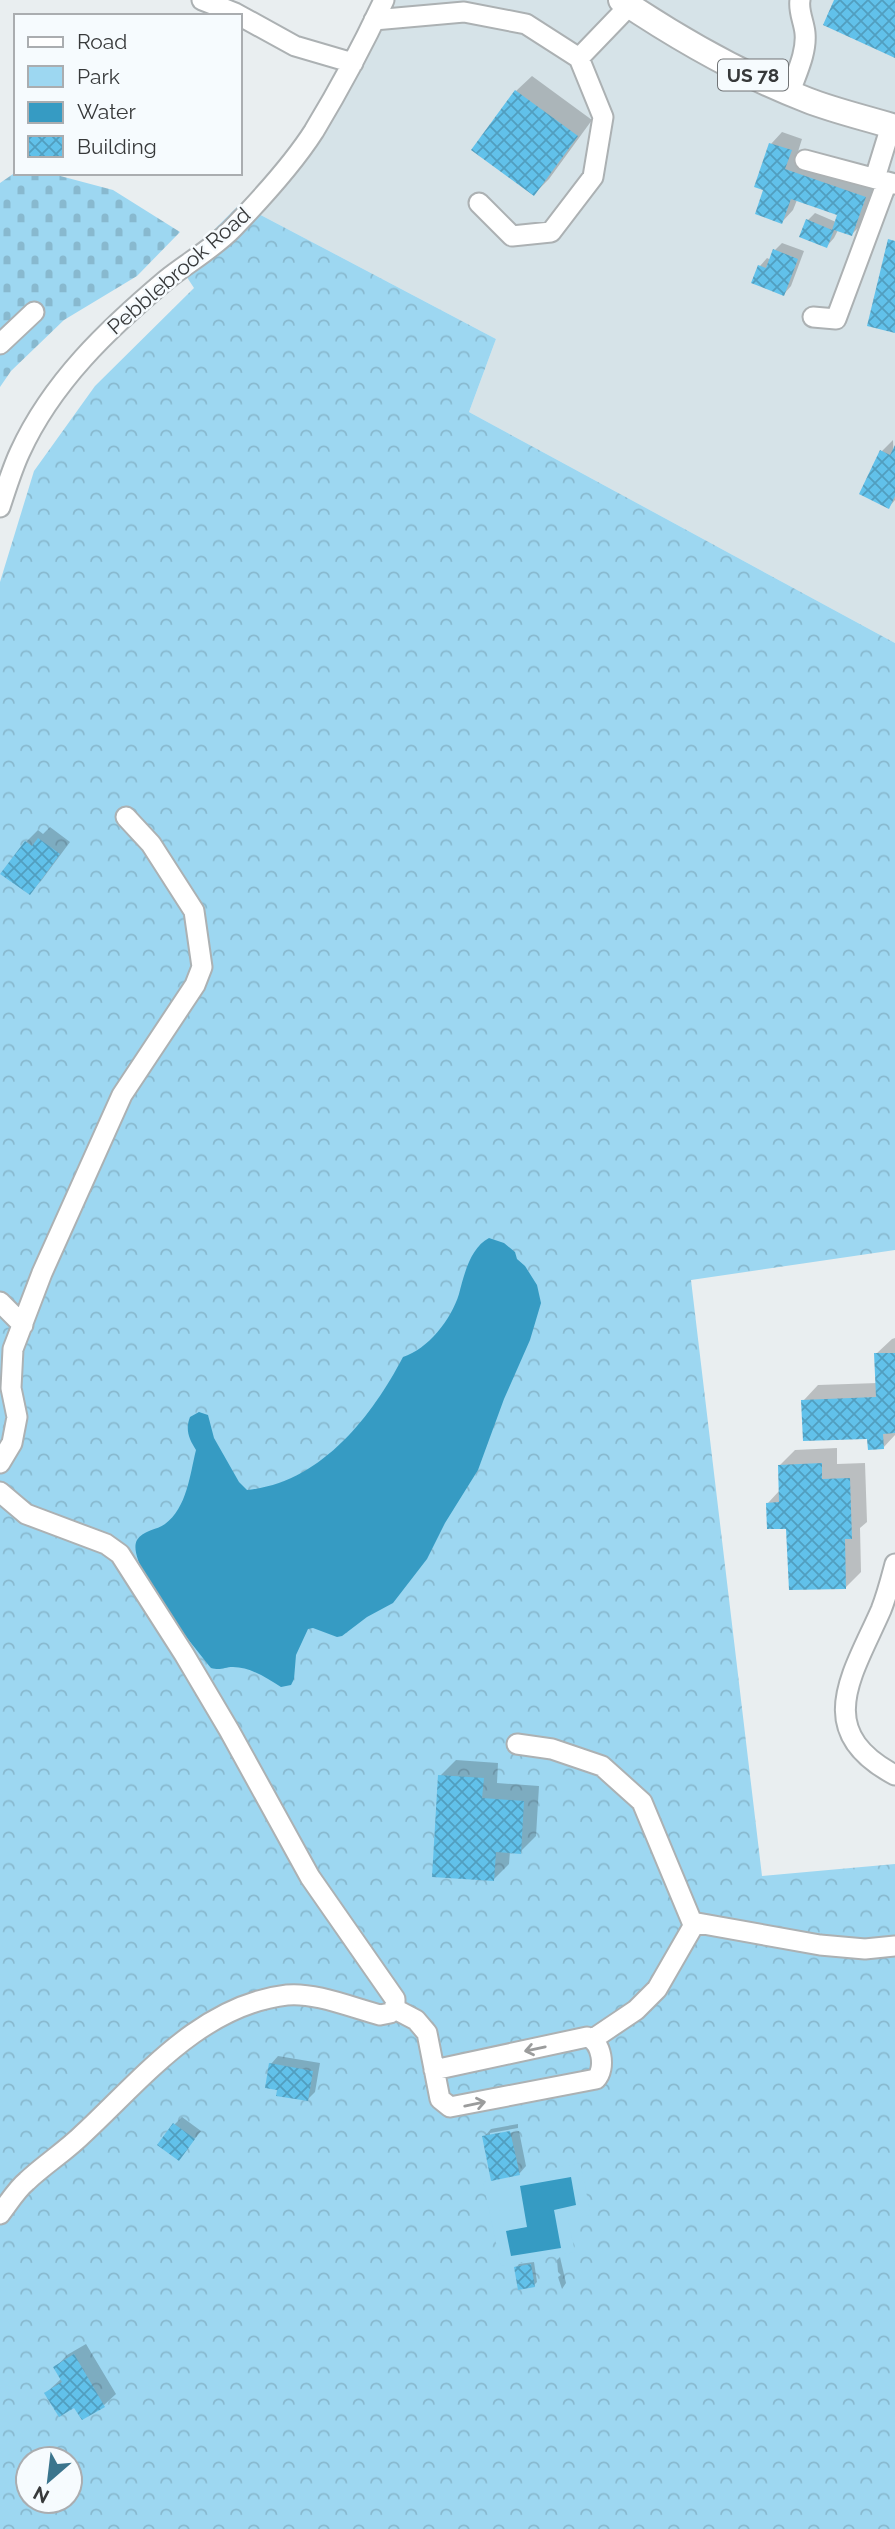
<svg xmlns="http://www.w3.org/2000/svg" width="895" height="2529" viewBox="0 0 895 2529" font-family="Raleway,sans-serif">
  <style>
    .built { fill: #d6e3e8 }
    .forest { fill: url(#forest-crowns); fill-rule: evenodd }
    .cemetery { fill: url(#cemetery-stones) }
    .park { fill: #9dd7f1 }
    .water { fill: #369bc3 }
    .shadow { fill: #0003 }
    .building { fill: url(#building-cross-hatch) }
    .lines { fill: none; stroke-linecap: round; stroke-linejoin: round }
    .minor-casing { stroke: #acb1b3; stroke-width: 23 }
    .major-casing { stroke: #acb1b3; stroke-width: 28 }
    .minor { stroke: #fff; stroke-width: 19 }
    .major { stroke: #fff; stroke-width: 24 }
    .oneway { stroke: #9b9c9c }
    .labels { text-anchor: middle; stroke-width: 5; stroke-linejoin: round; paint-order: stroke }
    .shield { fill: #f6fbfe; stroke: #707375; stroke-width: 2 }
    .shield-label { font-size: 19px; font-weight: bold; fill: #37393a }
    .street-label { font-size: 21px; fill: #37393a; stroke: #f6fbfe }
  </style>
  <defs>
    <pattern id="forest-crowns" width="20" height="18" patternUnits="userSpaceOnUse" patternTransform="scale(1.75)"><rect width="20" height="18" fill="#9dd7f1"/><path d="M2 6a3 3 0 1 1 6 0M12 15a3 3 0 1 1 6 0" fill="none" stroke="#88b9cf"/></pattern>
    <pattern id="cemetery-stones" width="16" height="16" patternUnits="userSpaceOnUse" patternTransform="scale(1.75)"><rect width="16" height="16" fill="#9dd7f1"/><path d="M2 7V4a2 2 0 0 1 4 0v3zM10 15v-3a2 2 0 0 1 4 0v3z" fill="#88b9cf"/></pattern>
    <pattern id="building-cross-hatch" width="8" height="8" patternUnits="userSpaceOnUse" patternTransform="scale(1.75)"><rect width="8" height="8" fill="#61c1ea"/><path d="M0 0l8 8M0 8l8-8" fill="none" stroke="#519ebf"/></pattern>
  </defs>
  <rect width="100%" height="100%" fill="#e9eef0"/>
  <path class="built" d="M394,0H895V643L469,412L496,339L240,204L325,119Z"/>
  <path class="forest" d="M240,204L496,339L469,412L895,643V1250L691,1280L762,1876L895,1864V2529H0V582L34,471L95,386L194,288L179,265ZM28,2459H70V2501H28Z"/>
  <path class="cemetery" d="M16,172L49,173L113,190L180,232L137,276L64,320L11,371L0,387V183Z"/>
  <path class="park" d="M580,2163L591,2215L568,2220L575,2252L501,2266L483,2182Z"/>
  <path class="water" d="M489,1238L504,1243L515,1252L517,1259L525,1266L537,1285L541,1303L530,1340L504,1399L478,1470L445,1523L427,1559L393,1603L367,1617L342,1636L337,1637L313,1628L308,1629L296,1655L294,1679L291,1685L281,1687C267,1678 250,1667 233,1667C224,1667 221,1671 211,1668C195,1647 124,1563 137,1540C143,1530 157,1530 165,1524C187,1508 190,1474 196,1450C189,1439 185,1430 190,1417L199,1412L208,1415L214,1438L239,1482L247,1490C320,1483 371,1418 403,1357C428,1349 451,1320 459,1294C464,1275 470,1248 489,1238Z
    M571,2177L576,2205L554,2210L561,2248L511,2256L506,2231L527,2227L520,2186Z"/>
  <path class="shadow" d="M532,76L592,120L549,179L534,194L516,91Z
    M782,132L802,139L796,158L876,186L863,223L852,234L838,230L834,238L827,246L808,220L815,213L836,222L839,214L797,200L793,210L782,222L765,189L771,144Z
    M782,243L804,251L791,286L784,294L760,266L767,258L771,260L775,250Z
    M893,440L895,500L889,507L882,451Z
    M50,827L70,842L41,881L29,893L3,874L26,842L38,830L43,834Z
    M895,1338V1435L883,1448L868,1437L803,1401L818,1385L878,1383L876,1354L892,1339Z
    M837,1448V1464L865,1463L867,1522L860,1528L861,1572L846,1587L768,1503L780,1490V1465L795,1450Z
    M456,1760L498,1763L497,1783L539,1786L536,1836L520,1852L510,1851L509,1864L494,1879L440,1776Z
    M278,2056L320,2063L315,2092L308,2099L279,2088L271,2064Z
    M182,2117L201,2131L179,2159L174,2125Z
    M518,2124V2128L490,2133V2137L519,2131L526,2166L519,2174L484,2137L491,2129Z
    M560,2257L566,2283L562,2289L558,2277L561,2275L558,2272L557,2260Z
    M534,2262L537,2282L534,2285L516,2268L519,2264Z
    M86,2344L116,2394L104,2405L82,2418L75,2406L46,2393L62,2378L56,2367L67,2355Z"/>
  <path class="building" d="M834,0H895V58L823,25Z
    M515,90L578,136L534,196L471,150Z
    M769,143L792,150L785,169L866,197L852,236L834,230L827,248L799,237L806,219L832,230L837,215L791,199L782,224L755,214L763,190L754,187Z
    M888,239L895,241V333L867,326Z
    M773,249L798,259L784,296L751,283L758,265L766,268Z
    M895,445V496L889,509L859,494L880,450L890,455Z
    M38,838L60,854L30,895L0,874L25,841L32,846Z
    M874,1353H895V1433L883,1434L884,1449L868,1450L867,1439L803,1441L801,1400L876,1397Z
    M822,1463V1479L850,1478L852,1539H845L846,1589L789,1590L786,1529H767L766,1503L779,1502L778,1465Z
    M438,1775L484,1778L482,1798L524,1801L521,1854L496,1852L494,1881L432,1877Z
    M269,2063L313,2071L308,2101L276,2096L277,2090L265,2088Z
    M173,2123L195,2139L179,2161L157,2145Z
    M510,2131L520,2175L491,2181L482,2136Z
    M531,2264L535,2287L518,2290L514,2267Z
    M74,2354L105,2407L82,2420L74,2408L59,2417L44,2393L62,2382L53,2367Z"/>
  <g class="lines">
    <g class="minor-casing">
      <path id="minor" d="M202,0L235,13L295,46L353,63
        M374,20L464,12L526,24L579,58L629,6
        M790,92C796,74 807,53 805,33C804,22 798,11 800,0
        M805,160L895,184
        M875,178L891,126
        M479,203L512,236L551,232L593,177L603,117L579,58
        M813,317L836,319L887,182
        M0,344L34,312
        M0,507C6,489 12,469 20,452C52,382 108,329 166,280C187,263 214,248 233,228C260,200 293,164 314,131C340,88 363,45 384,0
        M0,1302L23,1325
        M0,1463L12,1443L17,1417L11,1388L13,1349L42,1273L122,1095L195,985L202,967L194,911L151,844L126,817
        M0,1492L26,1514L106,1544L120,1554L184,1654L229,1730L310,1877L395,1999V2009L390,2013L380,2015C353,2008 314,1992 287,1995C201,2005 143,2078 84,2133C66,2151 45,2164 27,2181C16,2190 8,2204 0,2214
        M895,1564C891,1579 887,1595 881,1610C853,1674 811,1731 895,1775
        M517,1744L552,1749L602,1766L642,1802L692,1922L820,1945L865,1949L895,1946
        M395,2009L416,2020L427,2033L440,2099L450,2107L596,2079C606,2069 602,2041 587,2037L434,2070
        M593,2039L636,2010L657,1989L695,1923"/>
    </g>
    <g class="major-casing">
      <path id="major" d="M621,0C679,39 742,75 807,100C835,111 866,118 895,127"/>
    </g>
    <use href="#minor" class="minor"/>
    <use href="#major" class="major"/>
  </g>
  <defs><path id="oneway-shaft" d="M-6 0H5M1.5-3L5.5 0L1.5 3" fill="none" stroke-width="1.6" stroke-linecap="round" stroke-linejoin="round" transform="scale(1.75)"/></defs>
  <g class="oneway">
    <use href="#oneway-shaft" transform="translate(535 2049) rotate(168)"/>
    <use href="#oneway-shaft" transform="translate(475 2104) rotate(-12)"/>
  </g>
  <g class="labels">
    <rect class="shield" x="718" y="59.5" width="70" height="31" rx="5"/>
    <g class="shield-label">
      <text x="753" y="82">US 78</text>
    </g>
    <g class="street-label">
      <text transform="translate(179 271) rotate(-41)" y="7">Pebblebrook Road</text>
    </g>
  </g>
  <rect x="14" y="14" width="228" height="161" fill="#f6fbfe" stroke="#aaadb0" stroke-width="2"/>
  <rect x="28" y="37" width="35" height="10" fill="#ffffff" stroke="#aaadb0" stroke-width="2"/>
  <text x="77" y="49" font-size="21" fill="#37393a">Road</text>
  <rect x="28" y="66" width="35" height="21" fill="#9dd7f1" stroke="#aaadb0" stroke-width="2"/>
  <text x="77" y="84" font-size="21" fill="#37393a">Park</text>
  <rect x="28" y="102" width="35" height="21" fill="#369bc3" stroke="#aaadb0" stroke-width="2"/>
  <text x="77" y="119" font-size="21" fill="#37393a">Water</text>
  <rect x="28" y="136" width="35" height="21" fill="url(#building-cross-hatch)" stroke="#aaadb0" stroke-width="2"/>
  <text x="77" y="154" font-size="21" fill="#37393a">Building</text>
  <g transform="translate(49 2480) rotate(208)"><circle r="33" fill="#f6fbfe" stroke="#aaadb0" stroke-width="2"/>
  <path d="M0-5L12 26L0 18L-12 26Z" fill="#3b758d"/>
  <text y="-10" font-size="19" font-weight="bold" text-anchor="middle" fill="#37393a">N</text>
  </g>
</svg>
